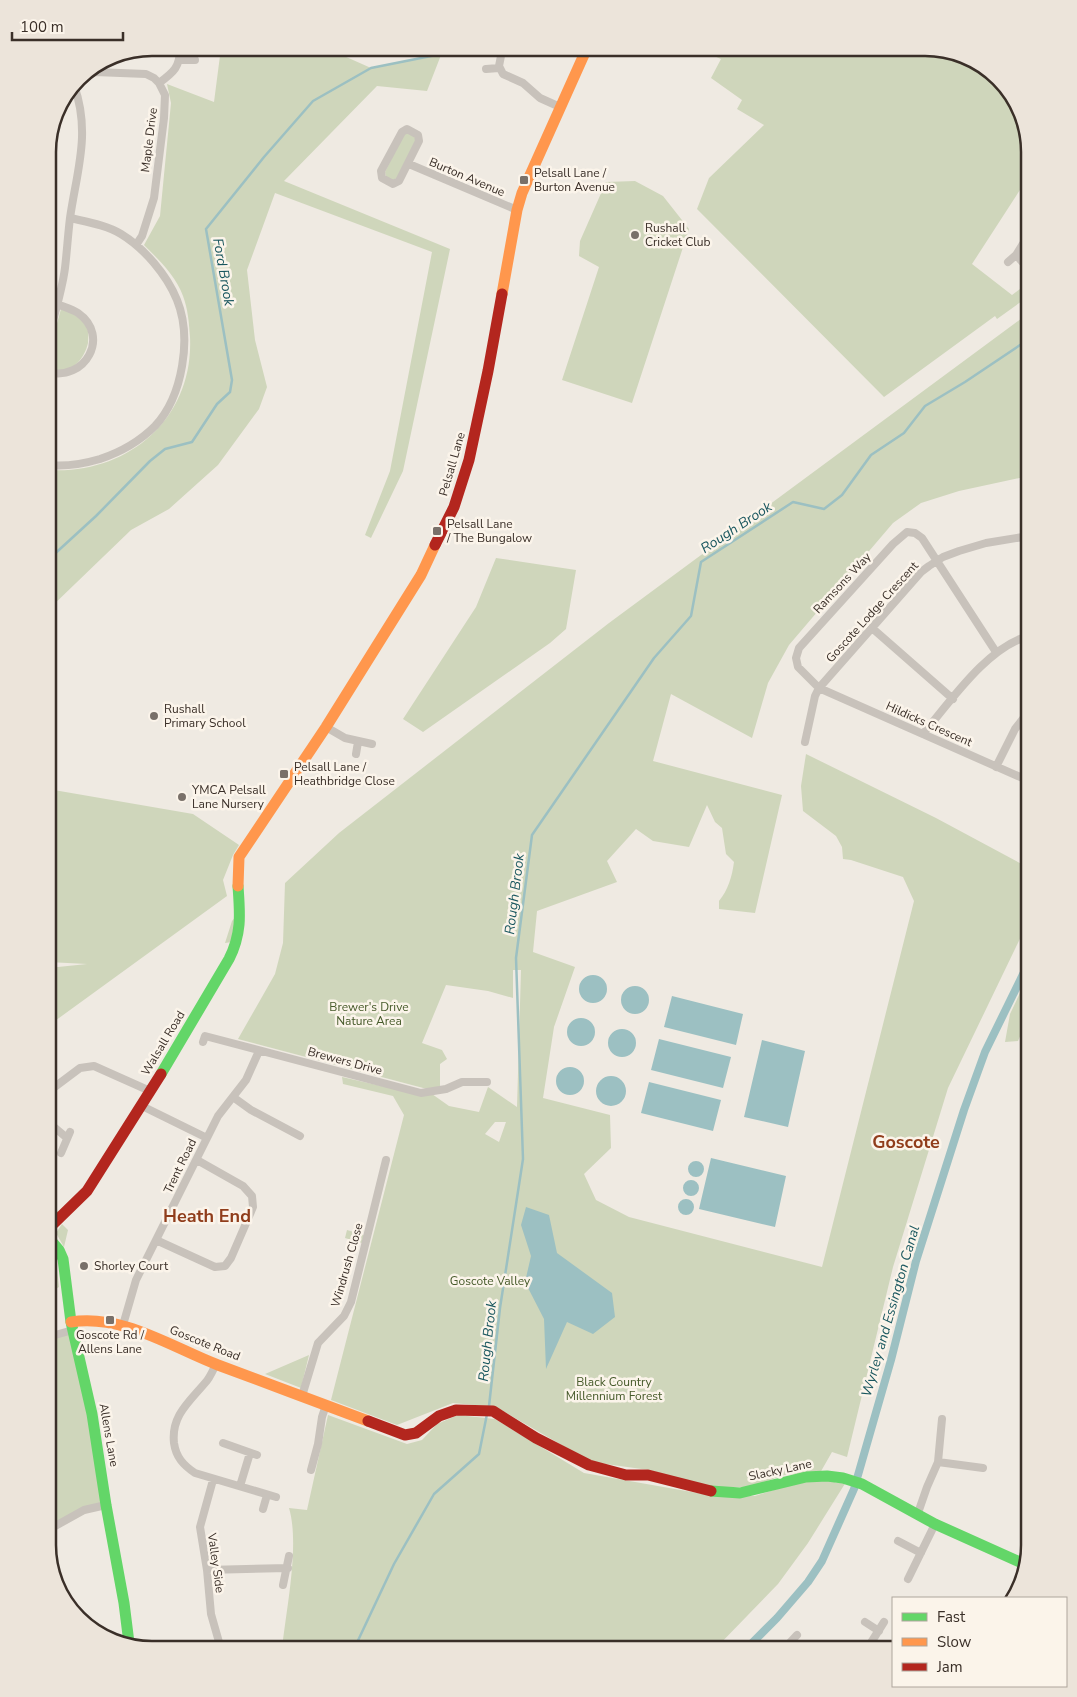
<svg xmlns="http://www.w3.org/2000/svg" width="1077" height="1697" viewBox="0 0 1077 1697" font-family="'Nunito Sans',sans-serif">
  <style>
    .green { fill: #cfd6bb; fill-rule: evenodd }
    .water { fill: #9cc0c2 }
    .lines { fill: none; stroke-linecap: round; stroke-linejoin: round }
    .stream { stroke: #9cc0c2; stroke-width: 2.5 }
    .canal { stroke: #9cc0c2; stroke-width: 8 }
    .street { stroke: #c8c2bb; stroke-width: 8 }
    .fast { stroke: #63d668; stroke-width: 11 }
    .slow { stroke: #ff974d; stroke-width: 11 }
    .jam { stroke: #b3261e; stroke-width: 11 }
    .poi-dot { fill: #797069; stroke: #fbf4ea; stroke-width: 2 }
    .labels { text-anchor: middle; stroke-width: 5; stroke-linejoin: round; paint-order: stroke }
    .street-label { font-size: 12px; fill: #3a2f28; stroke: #fbf4ea }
    .poi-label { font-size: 12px; fill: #3a2f28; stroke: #fbf4ea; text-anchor: start }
    .park-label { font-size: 12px; fill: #465a2a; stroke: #fbf4ea }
    .water-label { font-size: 14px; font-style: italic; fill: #1a575f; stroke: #fbf4ea }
    .district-label { font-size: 18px; font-weight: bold; fill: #903d1b; stroke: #fbf4ea }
    .rim { fill: none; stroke: #3a2f28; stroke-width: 2.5 }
  </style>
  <rect width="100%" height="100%" fill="#efeae2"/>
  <path class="green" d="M221,48H326L371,68L441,55L427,91L377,86L284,181L450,249L403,471L371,538L365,535L390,471L432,252L275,193L247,270L255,340L267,387L259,409L218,465L169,509L131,530L48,610V470C127,475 194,419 190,337C189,323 188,309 183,296C176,276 159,260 144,245L160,216L171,103L167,84L214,102Z
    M695,48H931L983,65L1019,106L1029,153V176L972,264L1012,295L1029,282V296L997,319L995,316L884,397L697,209L709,178L764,125L737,109L742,100L711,78L721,59Z
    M406,132L416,137V140L398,178L392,180L386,177L385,172L404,133Z
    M635,181L663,196L689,229L632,403L562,380L599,267L579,256L580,241L606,182Z
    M61,309C71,312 85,319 88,331C89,334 88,339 88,343C84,361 67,379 48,367V355Z
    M1029,313V476L959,491L921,503L893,523L789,645L768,683L752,738L671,694L653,761L782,795L755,913L719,909V901C728,890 732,877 734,862L726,854L722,828L715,822L707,805L689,847L653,841L636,829L607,861L617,882L537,911L533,952L575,967L554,1027L543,1098L610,1115L611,1148L584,1174L596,1200L629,1217L822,1267L914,901L903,877L851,860L843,859L842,847L836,836L803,811L801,786L806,754L936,818L1029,868V920L948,1088L893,1267L847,1457L832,1452L820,1473L784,1475L750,1487H712L649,1470L591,1462L496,1407L453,1403L397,1425L331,1400L404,1115L393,1096L343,1084L342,1077L421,1095L432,1094L449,1106L479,1112L488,1087L517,1107L521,970H513V998L488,991L446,985L422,1043L442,1050L447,1059L440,1064V1088L427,1089L238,1039L275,974L283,943L285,883L339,833L609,623ZM495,1122H506L499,1142L485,1134Z
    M496,558L576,570L566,629L550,643L423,732L403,719L476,607Z
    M48,789L193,814L239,845L233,855L223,880L227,896L48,1026V966L58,967L87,964L48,962Z
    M238,914L232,942L225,943L232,921Z
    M1029,974V1016L1018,1041L1005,1042L1010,1014Z
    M48,1205L59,1212L48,1222Z
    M62,1224L68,1230L64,1247L56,1233Z
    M347,1230L364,1235L362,1243L345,1238Z
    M48,1248L53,1255L57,1266L48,1268Z
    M57,1268L59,1287L54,1290L48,1283V1271Z
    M70,1333L106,1505L48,1529V1339Z
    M309,1355L301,1388L265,1374Z
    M328,1415L407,1444L422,1440L437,1424L458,1415L495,1419L584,1473L709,1495L755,1496L808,1479L832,1480L836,1483L846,1482L808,1543L778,1584L715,1649H282C286,1610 300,1545 289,1508L307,1510Z"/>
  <path class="water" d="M579 989a14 14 0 1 1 28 0a14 14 0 1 1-28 0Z
    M621 1000a14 14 0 1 1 28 0a14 14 0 1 1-28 0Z
    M672,996L743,1014L736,1045L664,1027Z
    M567 1032a14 14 0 1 1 28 0a14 14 0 1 1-28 0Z
    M608 1043a14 14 0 1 1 28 0a14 14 0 1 1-28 0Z
    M659,1039L731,1057L723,1088L651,1070Z
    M762,1040L805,1051L788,1127L744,1117Z
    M556 1081a14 14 0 1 1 28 0a14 14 0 1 1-28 0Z
    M596 1091a15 15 0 1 1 30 0a15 15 0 1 1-30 0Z
    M649,1082L721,1100L713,1131L641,1113Z
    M711,1158L786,1176L775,1227L699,1209Z
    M688 1169a8 8 0 1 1 16 0a8 8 0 1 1-16 0Z
    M683 1188a8 8 0 1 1 16 0a8 8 0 1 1-16 0Z
    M678 1207a8 8 0 1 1 16 0a8 8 0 1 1-16 0Z
    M526,1207L549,1215L557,1253L612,1293L615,1317L593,1334L567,1322L546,1369L544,1319L525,1282L531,1256L521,1225Z"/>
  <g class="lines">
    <path class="stream" d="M48,560L96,516L150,461L165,449L192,442L217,404L230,392L232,380L206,229L264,157L313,101L371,68L461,50L462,48
      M489,1406L500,1308L523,1159L516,958L532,835L654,658L691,616L701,562L793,502L824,509L842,495L871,455L904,433L925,406L965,382L1029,339
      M354,1649L394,1564L434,1494L479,1454L487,1414"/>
    <path class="canal" d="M746,1649L777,1618L808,1582L822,1561L854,1489L891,1360L916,1261L964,1110L985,1052L1029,962"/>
    <path class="street" d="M505,48L501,56L499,66L503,74L523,83L540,98L560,107
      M180,60H195
      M486,69L499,68
      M86,73L95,72L146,74L154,78L159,83L165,95L164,118L154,198L142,236L136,245
      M159,83C174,72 180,67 180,48
      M407,129L418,135L419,141L399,181L393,184L382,178L381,171L402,132Z
      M409,164L517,210
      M1016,255L1029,269
      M1008,262L1016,255L1029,234
      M48,339C54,316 62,291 65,268C67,251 68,234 70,218C77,170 91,133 74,85
      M48,372C85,382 111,336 78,313C72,309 64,307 57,304
      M48,465C66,467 83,464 100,459C121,452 139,442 155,426C183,396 192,337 177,300C167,275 144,248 121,234C106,225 87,222 70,218
      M872,628L953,699
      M996,652L922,538L915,533L907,532L893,544L799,648L796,658L798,667L819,688L1029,781
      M326,727L345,738L372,744
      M923,734C950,702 988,646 1029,636
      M805,742L815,696L819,688L921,572L929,566L943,557L959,551L986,543L1029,536
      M356,754L358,742
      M996,767L1015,729L1029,711
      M203,1042L205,1036L421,1093L446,1089L462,1082H487
      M48,1092L80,1068L94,1066L150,1091
      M233,1097L251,1110L300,1136
      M142,1106L207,1138
      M48,1122L67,1138
      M61,1153L70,1132
      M156,1240L215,1267L225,1266L231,1258L253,1207L252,1196L243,1186L197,1160
      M123,1325L136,1280L218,1116L246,1080L259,1051
      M48,1337L73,1330
      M216,1364C213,1370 210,1378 205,1383C189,1402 171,1416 174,1443C176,1457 183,1465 195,1473L276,1497
      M302,1396L318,1343L344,1316L351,1302L386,1160
      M223,1443L257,1455
      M938,1462L983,1468
      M311,1470L318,1444L322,1417L326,1405
      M213,1480L200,1527L207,1570L211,1614L221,1649
      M240,1486L250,1453
      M263,1509L267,1495
      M918,1513L927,1487L938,1462L942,1419
      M48,1530L84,1510L106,1505
      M898,1541L921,1553
      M207,1570L288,1568
      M908,1579L935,1524
      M283,1585L289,1556
      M865,1622L879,1631
      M784,1649L797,1635
      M867,1649L884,1622"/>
    <path class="fast" d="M161,1074L229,959C242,933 240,914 238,886
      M48,1237L59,1250L63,1259L71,1322L92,1414L106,1505L124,1603L129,1643
      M711,1491L740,1493L806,1477L827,1476L843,1478L862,1484L935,1524L1024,1564"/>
    <path class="slow" d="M502,294L517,210L522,193L587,48
      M238,886L239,857L326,727L421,575L435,545
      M71,1322C123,1314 171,1347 218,1365C268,1384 318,1402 368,1421"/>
    <path class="jam" d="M435,545L454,507L469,460L488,371L502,294
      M48,1229L87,1191L161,1074
      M368,1421L405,1435L416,1433L439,1416L456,1410L493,1411L536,1438L589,1465L626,1475H648L711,1491"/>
  </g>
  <g class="poi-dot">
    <rect x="519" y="175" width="10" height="10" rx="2.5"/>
    <circle cx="635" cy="235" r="5"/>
    <rect x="432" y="526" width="10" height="10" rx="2.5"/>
    <circle cx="154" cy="716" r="5"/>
    <rect x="279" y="769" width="10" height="10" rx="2.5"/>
    <circle cx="182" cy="797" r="5"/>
    <circle cx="84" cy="1266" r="5"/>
    <rect x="105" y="1315" width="10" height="10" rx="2.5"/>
  </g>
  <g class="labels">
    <g class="street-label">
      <text transform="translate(149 140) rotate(-83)" y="4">Maple Drive</text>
      <text transform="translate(467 177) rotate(23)" y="4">Burton Avenue</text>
      <text transform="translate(452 464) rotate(-74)" y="4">Pelsall Lane</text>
      <text transform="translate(842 583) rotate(-47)" y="4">Ramsons Way</text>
      <text transform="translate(872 612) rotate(-48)" y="4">Goscote Lodge Crescent</text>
      <text transform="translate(929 724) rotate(24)" y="4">Hildicks Crescent</text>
      <text transform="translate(163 1043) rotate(-59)" y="4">Walsall Road</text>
      <text transform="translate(345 1061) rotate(15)" y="4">Brewers Drive</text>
      <text transform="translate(180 1166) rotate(-64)" y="4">Trent Road</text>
      <text transform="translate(347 1265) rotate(-74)" y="4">Windrush Close</text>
      <text transform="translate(205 1343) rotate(22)" y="4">Goscote Road</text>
      <text transform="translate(109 1435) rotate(80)" y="4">Allens Lane</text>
      <text transform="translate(780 1470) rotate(-12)" y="4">Slacky Lane</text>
      <text transform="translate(216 1563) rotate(82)" y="4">Valley Side</text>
    </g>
    <g class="poi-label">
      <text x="534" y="177">Pelsall Lane /<tspan x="534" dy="14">Burton Avenue</tspan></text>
      <text x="645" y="232">Rushall<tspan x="645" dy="14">Cricket Club</tspan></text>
      <text x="447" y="528">Pelsall Lane<tspan x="447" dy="14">/ The Bungalow</tspan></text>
      <text x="164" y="713">Rushall<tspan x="164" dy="14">Primary School</tspan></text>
      <text x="294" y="771">Pelsall Lane /<tspan x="294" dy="14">Heathbridge Close</tspan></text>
      <text x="192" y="794">YMCA Pelsall<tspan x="192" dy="14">Lane Nursery</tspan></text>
      <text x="94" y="1270">Shorley Court</text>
      <text x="110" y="1339" text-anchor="middle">Goscote Rd /<tspan x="110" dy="14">Allens Lane</tspan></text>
    </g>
    <g class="park-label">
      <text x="369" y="1011">Brewer's Drive<tspan x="369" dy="14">Nature Area</tspan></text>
      <text x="490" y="1285">Goscote Valley</text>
      <text x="614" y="1386">Black Country<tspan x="614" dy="14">Millennium Forest</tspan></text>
    </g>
    <g class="water-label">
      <text transform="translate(224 272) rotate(80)" y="5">Ford Brook</text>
      <text transform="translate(736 527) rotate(-33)" y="5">Rough Brook</text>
      <text transform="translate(514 894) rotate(-83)" y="5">Rough Brook</text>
      <text transform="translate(890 1311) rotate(-74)" y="5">Wyrley and Essington Canal</text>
      <text transform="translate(487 1341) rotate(-84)" y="5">Rough Brook</text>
    </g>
    <g class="district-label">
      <text x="906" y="1148">Goscote</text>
      <text x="207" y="1222">Heath End</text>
    </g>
  </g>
  <path d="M0 0H1077V1697H0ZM152 56H925A96 96 0 0 1 1021 152V1545A96 96 0 0 1 925 1641H152A96 96 0 0 1 56 1545V152A96 96 0 0 1 152 56Z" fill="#ece4da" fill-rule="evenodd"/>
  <path class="rim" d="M152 56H925A96 96 0 0 1 1021 152V1545A96 96 0 0 1 925 1641H152A96 96 0 0 1 56 1545V152A96 96 0 0 1 152 56Z"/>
  <rect x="892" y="1597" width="175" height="90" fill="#fbf4ea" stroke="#aea59c"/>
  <rect x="902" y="1613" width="25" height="8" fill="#63d668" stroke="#aea59c"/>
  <text x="937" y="1622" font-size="15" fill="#3a2f28">Fast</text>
  <rect x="902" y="1638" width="25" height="8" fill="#ff974d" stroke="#aea59c"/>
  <text x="937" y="1647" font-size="15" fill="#3a2f28">Slow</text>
  <rect x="902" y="1663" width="25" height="8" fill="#b3261e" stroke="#aea59c"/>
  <text x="937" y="1672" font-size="15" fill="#3a2f28">Jam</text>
  <path d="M12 32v8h111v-8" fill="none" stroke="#3a2f28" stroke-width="2.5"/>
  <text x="20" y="32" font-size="15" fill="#3a2f28" stroke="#fbf4ea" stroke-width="4" paint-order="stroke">100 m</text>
</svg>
